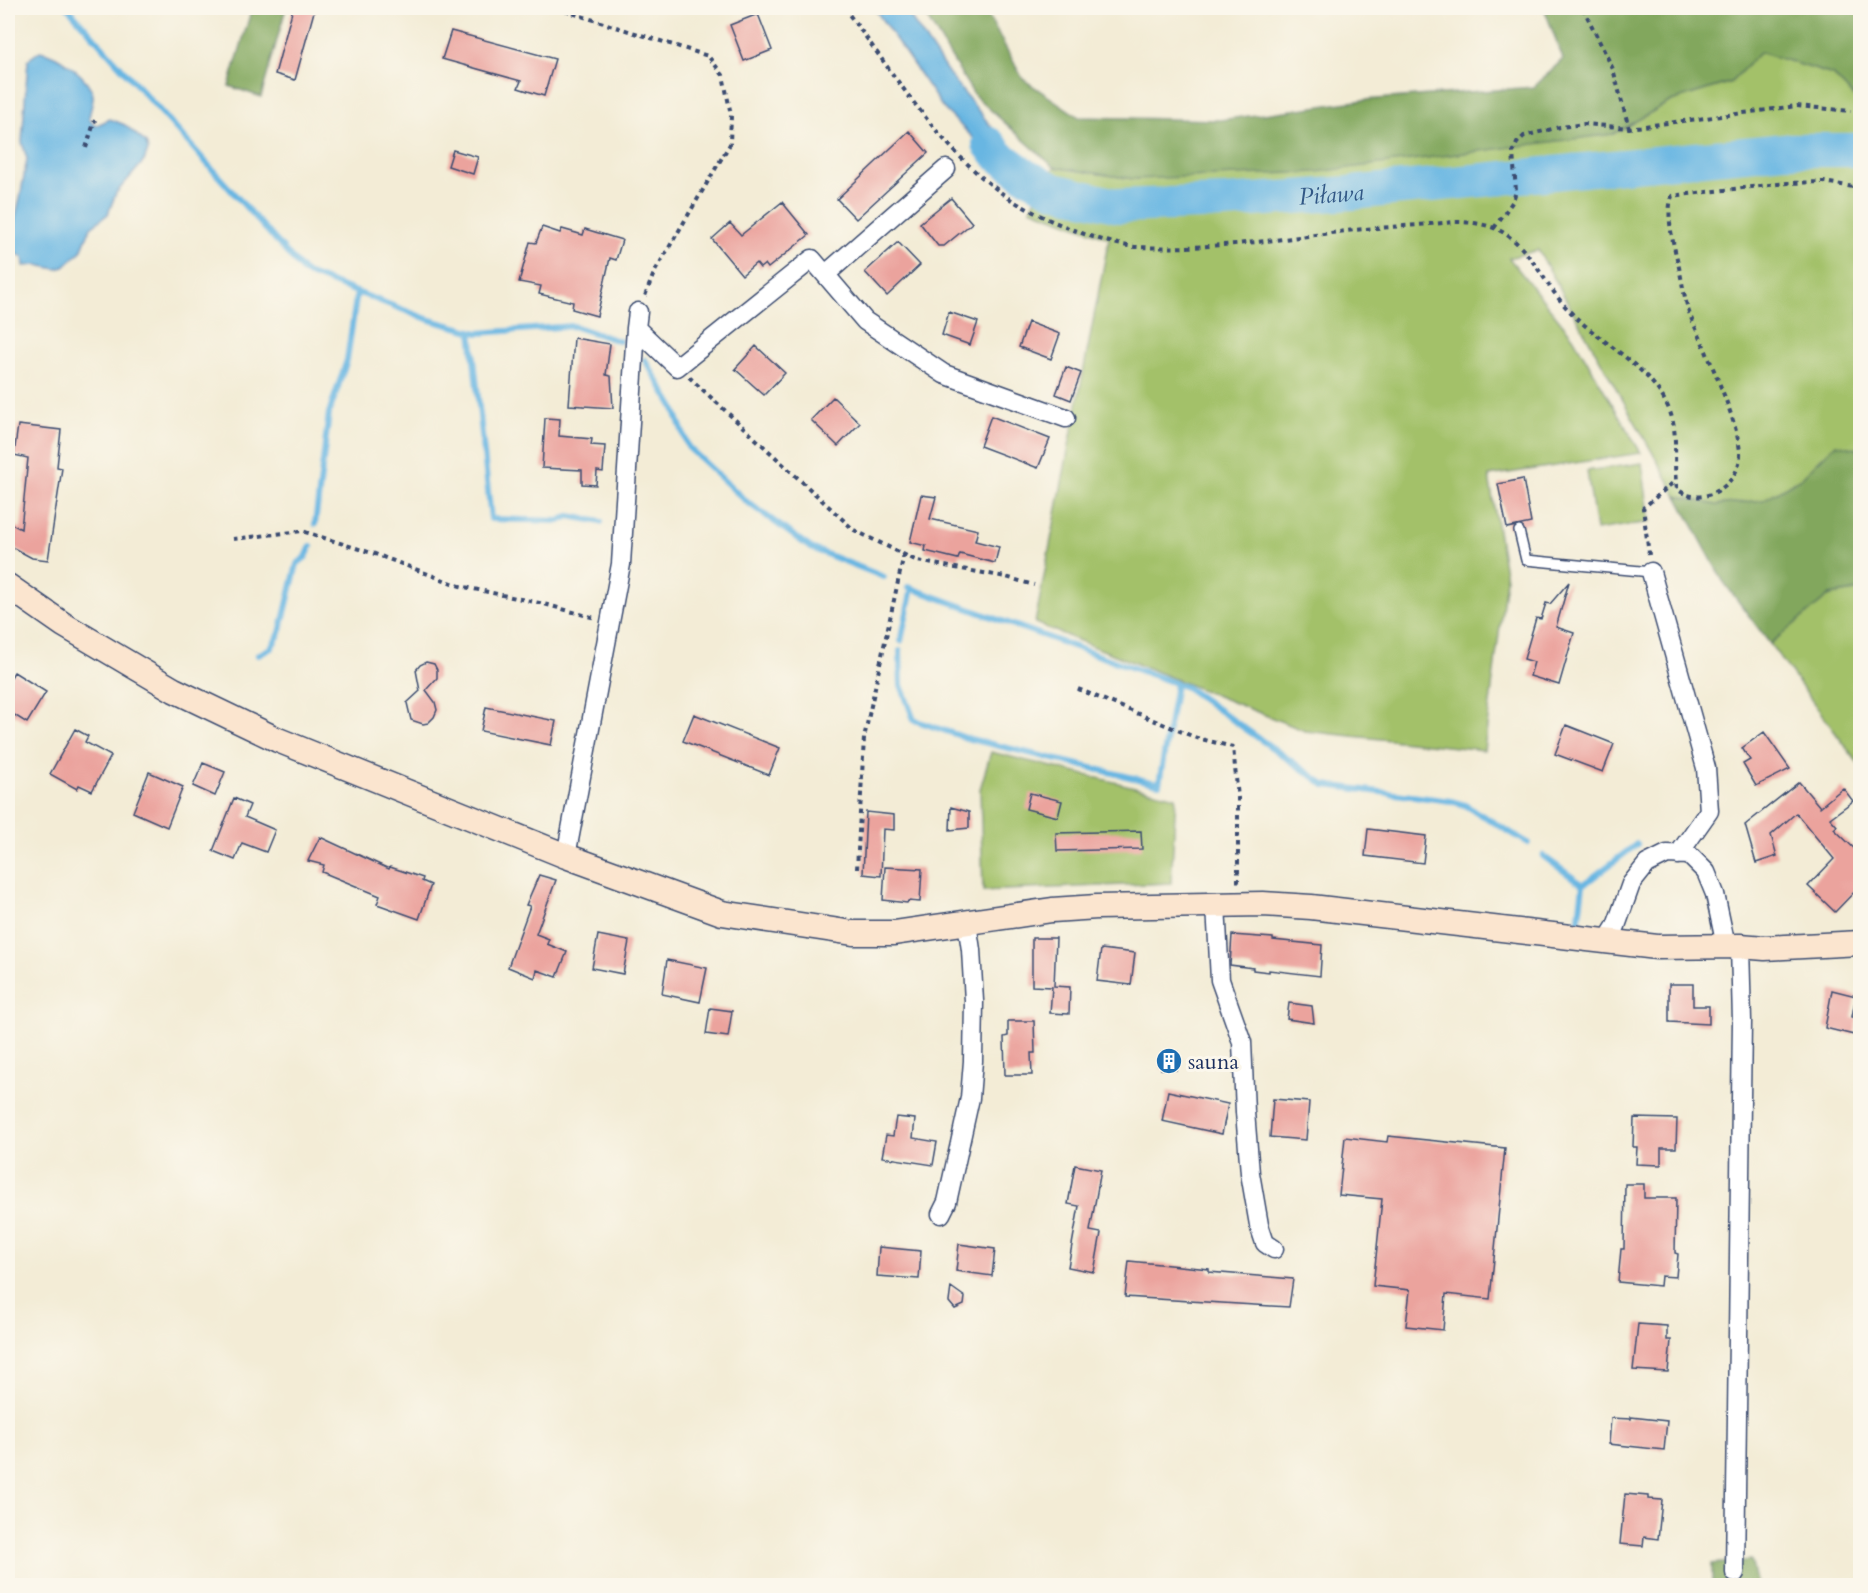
<svg xmlns="http://www.w3.org/2000/svg" width="1868" height="1593" viewBox="0 0 1868 1593" font-family="Cardo,serif">
  <style>
    .green { fill: #a3c169; stroke: #5f7864; stroke-width: 1.5 }
    .forest { fill: #82a75d; stroke: #4e6b5e; stroke-width: 1.5 }
    .water { fill: #68b6e2; stroke: #4272a0; stroke-width: 1.5 }
    .lines { fill: none; stroke-linecap: round; stroke-linejoin: round }
    .stream { stroke: #68b6e2; stroke-width: 6 }
    .river { stroke: #68b6e2; stroke-width: 34 }
    .building { fill: #eba39d }
    .lane-casing { stroke: #3b4b70; stroke-width: 12 }
    .street-casing { stroke: #3b4b70; stroke-width: 21 }
    .secondary-casing { stroke: #3b4b70; stroke-width: 27 }
    .path { stroke: #3b4b70; stroke-width: 4; stroke-dasharray: 4.5 4.5; stroke-linecap: butt }
    .lane { stroke: #fff; stroke-width: 9 }
    .street { stroke: #fff; stroke-width: 18 }
    .secondary { stroke: #fbe5cf; stroke-width: 24 }
    .labels { text-anchor: middle; stroke-width: 6; stroke-linejoin: round; paint-order: stroke }
    .poi-label { font-size: 22px; fill: #1b2f5e; stroke: #fbf7ec; text-anchor: start }
    .water-label { font-size: 24px; font-style: italic; fill: #325886; stroke: #fbf7ec }
  </style>
  <rect width="100%" height="100%" fill="#fbf7ec"/>
  <filter id="ink" filterUnits="userSpaceOnUse"><feTurbulence type="fractalNoise" baseFrequency=".0167" numOctaves="2"/><feDisplacementMap in="SourceGraphic" scale="12" xChannelSelector="R" yChannelSelector="G"/><feConvolveMatrix kernelMatrix="1 2 1 2 8 2 1 2 1" color-interpolation-filters="sRGB"/></filter>
  <filter id="wash" filterUnits="userSpaceOnUse"><feTurbulence type="fractalNoise" baseFrequency=".008" numOctaves="4" result="noise"/><feDisplacementMap in="SourceGraphic" scale="24" xChannelSelector="R" yChannelSelector="G"/><feGaussianBlur stdDeviation="1.35" result="paint"/><feColorMatrix in="noise" values="0 0 0 0 0 0 0 0 0 0 0 0 0 0 0 0 0 1.4 0 .05"/><feComposite in="paint" operator="in"/></filter>
  <g filter="url(#wash)">
    <rect width="100%" height="100%" fill="#f3ecd6"/>
    <path class="green" d="M1760,52L1833,75L1860,103V450L1836,444L1801,478L1764,500L1716,505L1677,496L1538,250L1509,258L1573,337L1641,453L1489,476L1506,579L1484,750L1305,731L1035,623L1109,238L1030,209L1054,167L1134,179L1613,134L1671,101L1731,82Z
      M1642,463L1650,522L1596,530L1587,471Z
      M1860,590V766L1770,644L1830,595Z
      M991,752L1176,797L1171,883L983,891L980,789Z"/>
    <path class="forest" d="M252,8H286L261,97L229,86Z
      M921,8H984L1023,79L1079,117L1220,120L1364,100L1534,87L1563,59L1544,8H1860V103L1833,75L1760,52L1731,82L1671,101L1613,134L1317,172L1134,179L1054,167L974,95Z
      M1836,444L1860,450V590L1830,595L1770,644L1723,581L1677,496L1716,505L1763,500L1801,478Z
      M1751,1560L1757,1585H1712V1564Z"/>
    <path class="water" d="M874,8H904L951,77L1003,141L1031,167L1021,182L1012,176L943,108Z
      M40,51C57,54 89,76 93,95C94,102 89,112 89,119L95,126L110,119L125,125L146,143L148,150L144,161L116,193L108,214L91,227L81,251L64,267L56,269L37,265L24,266L23,257L16,254L9,244L20,198L27,159L22,142L28,60Z"/>
    <g class="lines">
      <path class="stream" d="M68,8L304,272L430,320L478,333L573,326L619,341
        M471,331L491,519L559,521L569,516L601,522
        M645,360L674,408L688,447L747,502L811,548L884,577
        M315,524L329,413L347,360L357,292
        M908,587L1186,687L1325,785L1451,801L1465,805L1528,843
        M901,641L912,588
        M900,651L901,685L914,720L966,738L1159,784L1176,684
        M258,655L271,648L280,633L297,564L306,557L311,546
        M1543,856L1583,885L1637,844
        M1578,925L1583,885"/>
      <path class="river" id="s1" d="M989,144L999,156L1025,175L1054,190L1119,206L1225,202L1352,193L1785,150H1860"/>
    </g>
    <g id="blocks">
      <path class="building" d="M293,8H315L295,80L275,74Z
        M758,14L772,50L744,61L730,25Z
        M451,31L555,59L544,96L518,88L521,81L442,59Z
        M909,131L928,153L856,219L837,199Z
        M453,150L478,157L473,174L448,166Z
        M951,198L972,223L944,246H938L920,223Z
        M782,202L809,235L768,268L765,264L760,268L756,263L742,275L712,239L730,223L741,235Z
        M542,227L560,233L562,229L583,235L585,229L622,240L616,260L610,258L597,316L572,309L573,302L539,294L541,286L519,282L530,242L536,243Z
        M898,242L920,265L887,296L865,272Z
        M949,312L978,322L970,345L942,335Z
        M1028,322L1060,334L1051,359L1019,347Z
        M574,338L610,344L606,375L611,376L613,408L569,405Z
        M756,346L785,373L764,395L735,369Z
        M1066,367L1081,373L1071,400L1056,394Z
        M833,397L860,423L838,446L811,420Z
        M991,416L1050,439L1038,468L980,446Z
        M545,418L560,419L559,436L592,439L591,445L605,446L603,472L597,471L596,485L582,484V470L542,468Z
        M18,425L61,430L57,467L62,468L48,560L32,558L8,545V522L21,529L28,458L14,455Z
        M1523,479L1531,523L1507,528L1498,484Z
        M921,495L936,497L930,519L978,530L975,541L999,547L995,563L960,554L958,559L925,551L926,546L910,542Z
        M1569,582L1556,627L1574,633L1559,685L1530,676L1534,662L1524,659L1536,618L1541,619L1546,603L1550,604Z
        M426,662L434,664L437,670V678L426,690L435,702L437,710L434,717L428,723L423,724L411,720L407,703L420,691L416,670L420,665Z
        M14,672L46,692L27,723L8,711V682Z
        M486,707L556,721L551,745L481,731Z
        M694,714L780,748L769,775L683,741Z
        M1566,725L1614,744L1603,772L1555,754Z
        M75,729L88,736L85,742L111,756L92,791L79,785L77,789L50,774Z
        M1764,732L1790,769L1756,786L1743,764L1750,760L1742,748Z
        M203,763L225,772L215,796L193,786Z
        M149,772L183,787L167,827L133,812Z
        M1799,782L1820,807L1843,788L1853,801L1830,818L1837,826L1834,829L1860,854V886L1835,912L1808,886L1834,859L1796,813L1771,835L1777,856L1756,863L1745,825Z
        M1030,793L1062,801L1058,817L1026,809Z
        M234,798L250,805L245,817L275,830L266,852L242,843L235,860L213,851Z
        M951,807L969,812V828L950,830Z
        M866,812L894,815V830L883,829L881,876L863,874Z
        M1368,829L1426,836L1423,863L1365,856Z
        M1141,831L1142,849L1057,851L1056,833Z
        M320,837L389,869L390,867L423,878L422,881L431,885L419,919L377,904L380,896L322,872L324,865L308,861Z
        M885,867L922,869L920,902L908,901L907,903L883,900Z
        M539,875L556,880L536,934L549,939L547,944L567,952L557,977L537,970L535,978L508,967L530,906L526,905Z
        M598,935L629,941L623,974L592,968Z
        M1232,935L1273,938V940L1322,945L1320,976L1269,970V972L1253,970V968L1230,965Z
        M1032,938H1056L1054,986L1070,987L1069,1014L1050,1013L1052,987L1032,986Z
        M1101,949L1135,953L1131,985L1097,981Z
        M667,960L707,968L700,1002L662,994Z
        M1669,984H1693V1006H1709V1024L1669,1022Z
        M1832,990L1856,996L1852,1017L1858,1018L1854,1035L1825,1028Z
        M1289,1003L1312,1006L1314,1023L1287,1019Z
        M710,1008L732,1011L728,1037L706,1034Z
        M1008,1021H1034L1035,1053H1031L1032,1075H1005L1004,1037L1008,1036Z
        M1163,1052L1178,1054L1176,1070L1161,1069Z
        M1168,1091L1228,1104L1222,1134L1162,1121Z
        M1273,1099L1309,1102L1306,1140L1270,1137Z
        M896,1117L915,1119L913,1138L937,1142L933,1165L882,1157L886,1135L893,1136Z
        M1634,1118L1677,1119L1676,1148H1661V1165L1636,1164L1637,1147H1633Z
        M1388,1136L1505,1148L1490,1299L1446,1294L1443,1330L1406,1326L1410,1290L1373,1286L1382,1199L1339,1195L1345,1137L1387,1142Z
        M1075,1165L1101,1170L1090,1231L1101,1233L1094,1272L1068,1267L1079,1206L1068,1204Z
        M1625,1184H1644V1198H1676L1675,1253L1678,1254L1676,1277L1661,1276L1660,1286L1618,1282L1621,1249H1624Z
        M959,1244L995,1249L992,1276L956,1271Z
        M879,1247L921,1251L919,1279L877,1276Z
        M1129,1261L1209,1269V1272L1293,1279L1289,1307L1125,1297Z
        M951,1287L965,1297L964,1305L955,1309L949,1302Z
        M1638,1324L1667,1326V1340H1671L1668,1372L1633,1370Z
        M1631,1417L1667,1421L1664,1450L1609,1444L1611,1418L1631,1419Z
        M1625,1494L1648,1496V1499L1662,1500L1658,1539L1644,1537L1643,1546L1620,1544Z"/>
    </g>
  </g>
  <g filter="url(#ink)">
    <use href="#blocks" fill-opacity="0" stroke="#3b4b70" stroke-width="1.5"/>
    <g class="lines">
      <g class="lane-casing">
        <path id="lane" d="M1519,531L1526,560L1651,572"/>
      </g>
      <g class="street-casing">
        <path id="street" d="M826,274L946,169
          M636,328L677,367L812,259L865,321L944,374L1066,418
          M1651,572L1706,768L1709,811L1678,855
          M566,856L621,564L636,328L638,312
          M1216,905L1220,980L1242,1042L1245,1112L1250,1173L1259,1225L1265,1243L1274,1249
          M1606,942L1616,926L1631,884L1647,864L1667,854L1689,855L1706,872L1715,894L1726,946
          M941,1214L947,1202L970,1098L973,1061L974,1001L971,950L967,923
          M1735,1573L1742,1021L1740,946"/>
      </g>
      <g class="secondary-casing">
        <path id="secondary" d="M8,586L64,625L174,690L278,740L566,856L722,913L853,933H894L1052,910L1097,907L1263,904L1311,907L1657,947L1740,946L1765,948L1860,943"/>
      </g>
      <path class="path" d="M556,8L708,56L723,75L731,115L730,144L654,273L645,296
        M844,8C892,70 935,143 999,191C1026,213 1102,245 1137,247C1208,250 1284,239 1354,230C1387,227 1421,225 1454,222C1472,222 1492,224 1507,235C1532,253 1544,282 1564,305C1596,342 1647,362 1668,407C1680,432 1672,462 1677,489C1703,510 1742,483 1740,452C1737,420 1713,369 1701,339C1696,329 1691,319 1688,309C1683,292 1681,273 1676,255C1672,238 1666,213 1672,196L1788,183L1824,182L1860,188
        M1583,8L1613,69L1629,128
        M86,148L95,120
        M1494,228L1513,201L1516,191L1513,153L1517,143L1524,136L1560,127L1585,124L1629,128L1797,106L1851,111
        M689,377L854,530L917,561L1006,577L1034,585
        M233,539L302,531L375,554L460,586L544,604L595,618
        M1649,555L1643,508L1675,481
        M1078,689L1197,738L1233,747L1238,798V886
        M857,869L864,738L904,554"/>
      <use href="#lane" class="lane"/>
      <use href="#street" class="street"/>
      <use href="#secondary" class="secondary"/>
    </g>
  </g>
  <defs>
    <g id="building-disc" transform="scale(1.35)"><circle r="9.5" fill="#1f6fb2" stroke="#fbf7ec"/><path d="M-4-6H4V6H1V3H-1V6H-4ZM-2.5-4.3h1.7v1.8h-1.7ZM.8-4.3h1.7v1.8H.8ZM-2.5-1h1.7V.8h-1.7ZM.8-1h1.7V.8H.8Z" fill="#fff"/></g>
  </defs>
  <g fill-rule="evenodd">
    <use href="#building-disc" x="1169" y="1061"/>
  </g>
  <g class="labels">
    <g class="poi-label">
      <text x="1188" y="1069">sauna</text>
    </g>
    <g class="water-label">
      <text dy="8" stroke="none"><textPath href="#s1" startOffset="360">Piława</textPath></text>
    </g>
  </g>
  <rect width="1868" height="1593" fill="none" stroke="#fbf7ec" stroke-width="30"/>
</svg>
